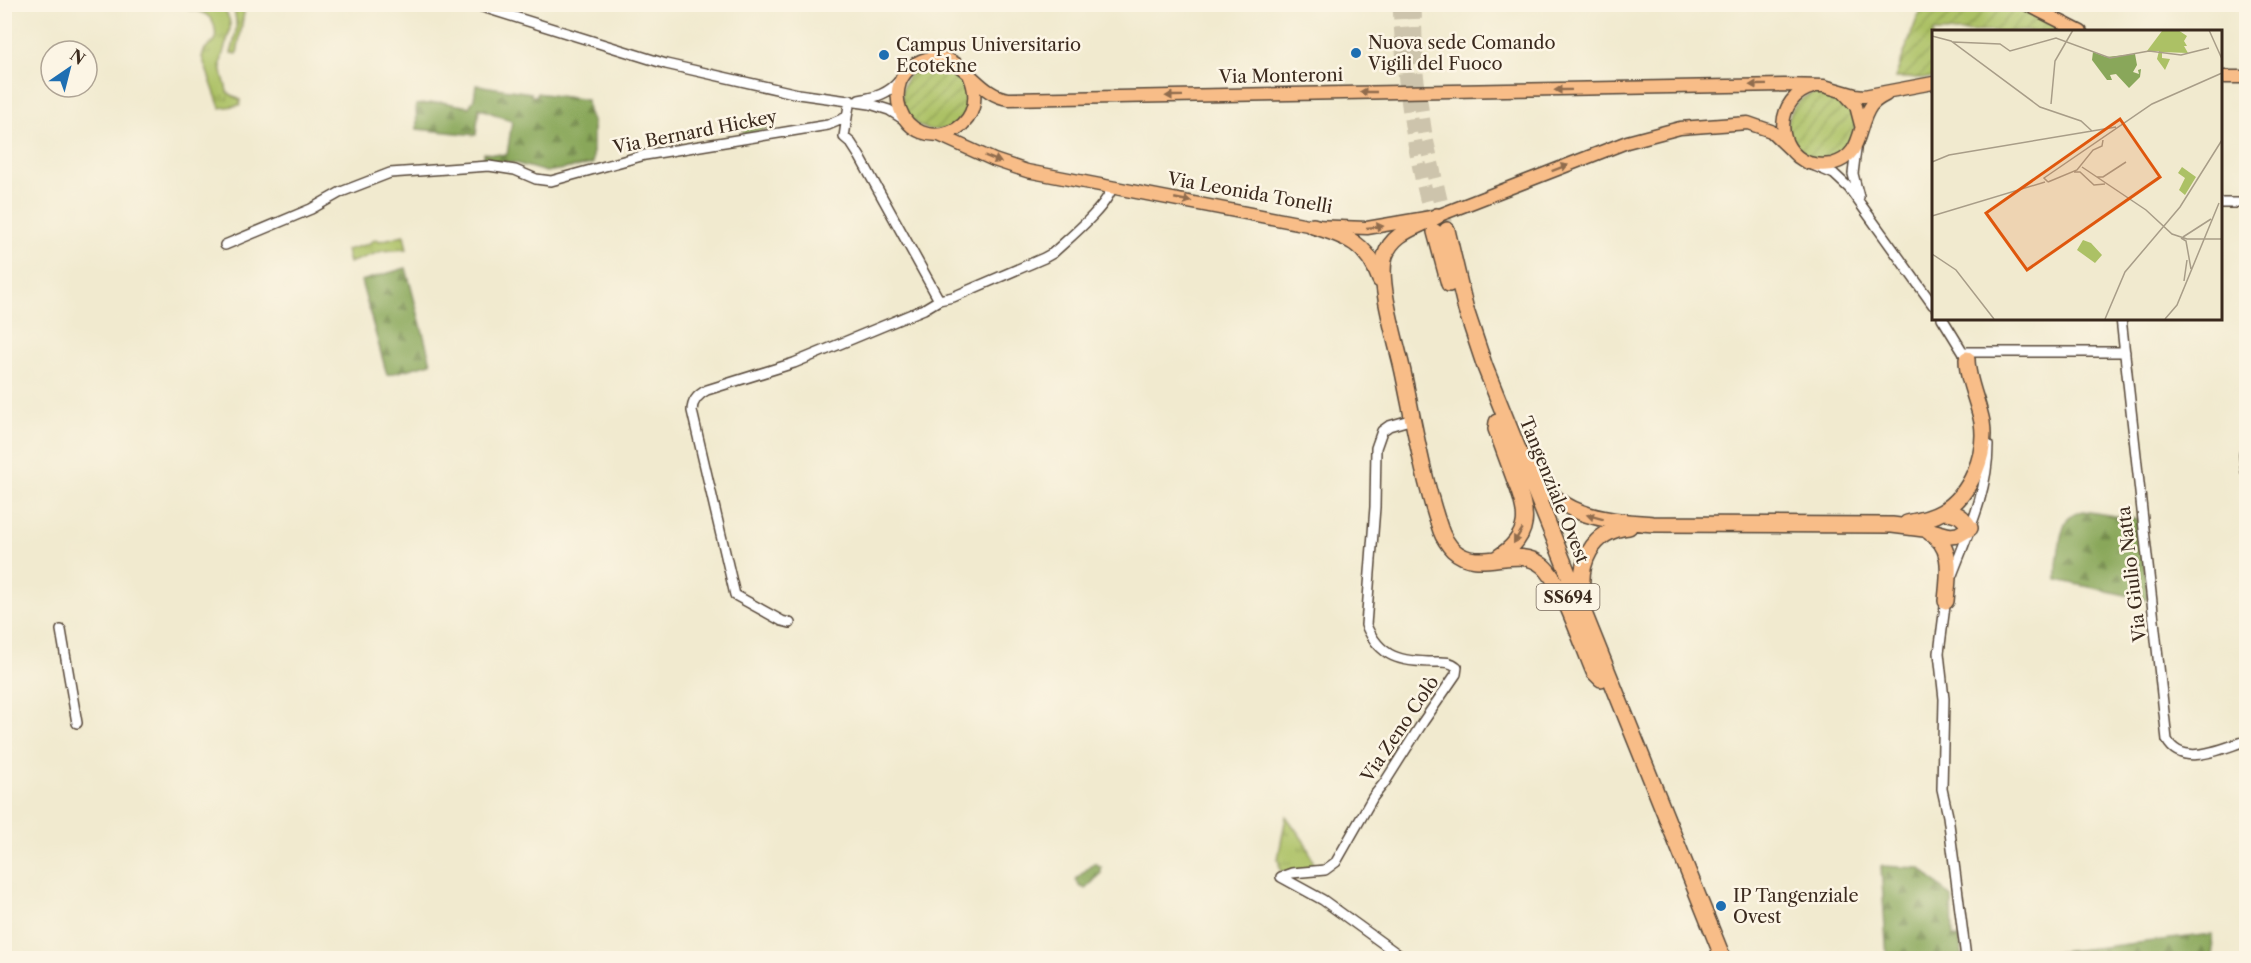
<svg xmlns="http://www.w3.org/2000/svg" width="2251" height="963" viewBox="0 0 2251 963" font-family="'Libre Caslon Text',serif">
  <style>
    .grass { fill: url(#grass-tufts); stroke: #747642; stroke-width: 1.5 }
    .forest { fill: url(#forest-firs); stroke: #62683c; stroke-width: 1.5 }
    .garden { fill: url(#garden-furrows); stroke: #747642; stroke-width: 1.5 }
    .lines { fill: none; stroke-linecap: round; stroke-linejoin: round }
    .highway-tunnel { stroke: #cdc4ac; stroke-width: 15; stroke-dasharray: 15 8; stroke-linecap: butt }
    .minor-casing { stroke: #564739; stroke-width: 12 }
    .major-casing { stroke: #564739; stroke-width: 15 }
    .highway-casing { stroke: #564739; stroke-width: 18 }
    .minor { stroke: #fff; stroke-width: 9 }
    .major { stroke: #f8bd88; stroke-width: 12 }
    .highway { stroke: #f8bd88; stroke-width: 15 }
    .oneway { fill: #906c4e }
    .poi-dot { fill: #1f6fb2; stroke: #fcf5e5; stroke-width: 2 }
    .labels { text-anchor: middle; stroke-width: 5; stroke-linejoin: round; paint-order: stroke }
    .shield { fill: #fcf5e5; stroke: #75675a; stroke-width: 1.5 }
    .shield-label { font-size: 16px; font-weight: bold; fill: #3b2a1e }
    .poi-label { font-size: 18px; fill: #3b2a1e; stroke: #fcf5e5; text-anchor: start }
    .street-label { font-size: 18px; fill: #3b2a1e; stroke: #fcf5e5 }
    .inset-road { fill: none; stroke: #a89d88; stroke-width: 1.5 }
    .view { fill: #df570d; fill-opacity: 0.15; stroke: #df570d; stroke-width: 3 }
    .inset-edge { fill: none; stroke: #3b2a1e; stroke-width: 3 }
  </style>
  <defs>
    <pattern id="grass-tufts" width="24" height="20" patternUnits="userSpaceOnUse" patternTransform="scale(1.5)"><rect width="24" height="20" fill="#acc165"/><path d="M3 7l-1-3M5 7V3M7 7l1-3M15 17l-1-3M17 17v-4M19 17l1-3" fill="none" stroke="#8d9d53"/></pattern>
    <pattern id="forest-firs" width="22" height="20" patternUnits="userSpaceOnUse" patternTransform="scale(1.5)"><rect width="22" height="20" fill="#89a75a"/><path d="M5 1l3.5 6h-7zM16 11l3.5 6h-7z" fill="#71884a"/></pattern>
    <pattern id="garden-furrows" width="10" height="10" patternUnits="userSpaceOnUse" patternTransform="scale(1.5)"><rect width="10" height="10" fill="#acc165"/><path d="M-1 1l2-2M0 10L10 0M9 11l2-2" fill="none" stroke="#8d9d53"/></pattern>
  </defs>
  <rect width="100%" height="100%" fill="#fcf5e5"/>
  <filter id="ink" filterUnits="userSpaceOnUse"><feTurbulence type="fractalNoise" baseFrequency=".0167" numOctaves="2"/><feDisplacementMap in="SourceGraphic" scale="12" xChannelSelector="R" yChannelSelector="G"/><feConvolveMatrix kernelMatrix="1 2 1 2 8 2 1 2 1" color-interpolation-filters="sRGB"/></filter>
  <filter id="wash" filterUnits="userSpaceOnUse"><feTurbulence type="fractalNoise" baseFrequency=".008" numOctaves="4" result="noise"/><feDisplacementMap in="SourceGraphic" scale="24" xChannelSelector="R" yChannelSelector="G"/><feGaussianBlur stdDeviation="1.35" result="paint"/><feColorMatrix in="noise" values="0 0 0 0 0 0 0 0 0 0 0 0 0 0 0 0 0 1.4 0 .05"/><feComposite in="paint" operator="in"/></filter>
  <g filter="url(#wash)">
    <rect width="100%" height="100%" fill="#f1eacf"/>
    <path class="grass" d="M189,5H220C241,26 223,40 221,64C221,73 226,83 227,92L240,100V105L220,108L202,57L205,49L215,41C218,22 208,10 189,10Z
      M232,5H244L245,7L237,54L231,53C236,36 239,21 232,5Z
      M404,235L407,249L382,251L349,263L346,250L368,244L376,239L380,241Z
      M1286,816L1306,844L1316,869L1281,872L1278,859Z"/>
    <path class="forest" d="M476,85L531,93V96H536L537,93L587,100L588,111L593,123V164L546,172L515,163L484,161V153L507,155L512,121L479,108L476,135L417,129L416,105L442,102L469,107L474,99Z
      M752,122L775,125V128L743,135V123L751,124Z
      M406,268L431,363L387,375L361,281Z
      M2083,511L2140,520L2148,600L2057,580C2056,567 2060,526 2069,517C2073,514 2078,512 2083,511Z
      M1094,863L1101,867V873L1086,889L1079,886L1076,879Z
      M1881,866L1920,868L1952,898L1953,937H1959L1963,958H1887Z
      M2212,934L2213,958H2053V953Z"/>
    <path class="garden" d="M1922,5H2017L2074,31L1933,32V78H1895Z
      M902 96a34 34 0 1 1 68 0a34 34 0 1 1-68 0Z
      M1788 126a34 34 0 1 1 68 0a34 34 0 1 1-68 0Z"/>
  </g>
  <g filter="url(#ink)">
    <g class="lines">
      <path class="highway-tunnel" d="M1400,4C1404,85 1413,151 1435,229
        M1414,4L1416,74L1425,135L1447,230"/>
      <g class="minor-casing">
        <path id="minor" d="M473,4L666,64L798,94L870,104L889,110L903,119
          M859,100C876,97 888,94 899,81
          M847,117L844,137L851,143L860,157L939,300
          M1856,149L1853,174L1859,197
          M1815,166L1834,174L1849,188L1933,305
          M2220,203H2246
          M225,245L311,209L341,192L390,173L489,166L515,170L536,179L551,181L645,155L828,125L847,117L850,100
          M1942,318L1969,362
          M2121,318L2167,740C2183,769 2224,747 2246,741
          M1964,352H2125
          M2246,446L2244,455L2246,472
          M1952,575C1968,533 1988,492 1988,445
          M1946,598L1939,653L1944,699L1942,789L1948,816L1966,958
          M790,623L782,621L735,595L692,411C692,401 699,394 707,390L794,363L924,309L939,300L953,297L1044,258L1053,253C1069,238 1107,207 1112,187
          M61,630L77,723
          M1281,877L1292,873L1325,870L1336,862L1373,797L1385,782L1423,722L1456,674L1457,667C1450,661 1443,662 1435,662C1401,662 1380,658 1366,625L1375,507L1376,448L1382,431L1389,426L1413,419
          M1281,877L1323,900L1403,958"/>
      </g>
      <g class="major-casing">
        <path id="major" d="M2026,4L2081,32
          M970,77C993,133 917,157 900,109C897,101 897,91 900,82C905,70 917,60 931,58C964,53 977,96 1009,99L1784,85L1824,86L1855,95L1864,96L1933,83
          M2220,77H2246
          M1813,87C1775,97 1773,150 1809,163C1816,165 1824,165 1832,164C1864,155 1856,127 1871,106C1875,101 1880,98 1886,95
          M1843,92L1856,106L1861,125
          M939,135L994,160L1027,171L1313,226L1367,228L1437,216L1627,142L1680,128L1748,123L1771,131L1791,150"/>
      </g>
      <g class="highway-casing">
        <path id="highway" d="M1437,216C1418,227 1392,232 1385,256C1377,281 1397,344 1403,372C1414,424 1423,480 1441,531C1443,537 1449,546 1453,550C1480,575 1516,543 1543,566C1562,582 1583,647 1594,672L1601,679
          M1313,226C1347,236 1368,244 1380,280
          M1447,230L1466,310L1485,367L1723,958
          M1435,232L1449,284
          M1497,422L1496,429C1502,445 1508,462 1514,478C1528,512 1533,535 1497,558
          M1532,468C1557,518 1604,520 1653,524L1892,525L1924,529L1950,536L1958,535L1970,528C1963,516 1957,512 1942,512
          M1907,523C1918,521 1932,518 1942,512C1971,495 1987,454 1982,422C1978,401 1967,380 1967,359
          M1929,532C1955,547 1948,576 1946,601
          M1584,599C1576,565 1592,530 1629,527"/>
      </g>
      <use href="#minor" class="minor"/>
      <use href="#major" class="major"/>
      <use href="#highway" class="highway"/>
    </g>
    <defs><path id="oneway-solid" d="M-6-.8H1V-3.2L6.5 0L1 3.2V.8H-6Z" transform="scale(1.5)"/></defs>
    <g class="oneway">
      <use href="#oneway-solid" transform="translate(1758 85) rotate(179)"/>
      <use href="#oneway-solid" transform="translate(1563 90) rotate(179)"/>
      <use href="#oneway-solid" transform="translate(1368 92) rotate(-180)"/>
      <use href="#oneway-solid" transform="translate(1174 96) rotate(179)"/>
      <use href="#oneway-solid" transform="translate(993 159) rotate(22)"/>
      <use href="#oneway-solid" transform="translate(1560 168) rotate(-21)"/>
      <use href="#oneway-solid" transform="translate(1183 200) rotate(11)"/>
      <use href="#oneway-solid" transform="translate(1375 227) rotate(-6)"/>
      <use href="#oneway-solid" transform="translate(1595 517) rotate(-165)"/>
      <use href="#oneway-solid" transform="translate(1518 536) rotate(121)"/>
    </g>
  </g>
  <g class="poi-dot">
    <circle cx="1356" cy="53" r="6"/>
    <circle cx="884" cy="55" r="6"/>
    <circle cx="1721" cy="906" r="6"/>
  </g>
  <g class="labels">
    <rect class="shield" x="1536.5" y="584" width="63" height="26" rx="4.5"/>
    <g class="shield-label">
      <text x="1568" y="603">SS694</text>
    </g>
    <g class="poi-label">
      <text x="1368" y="49">Nuova sede Comando<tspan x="1368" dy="21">Vigili del Fuoco</tspan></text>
      <text x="896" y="51">Campus Universitario<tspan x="896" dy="21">Ecotekne</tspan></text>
      <text x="1733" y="902">IP Tangenziale<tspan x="1733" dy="21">Ovest</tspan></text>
    </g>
    <g class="street-label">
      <text transform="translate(1281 76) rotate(-1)" y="6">Via Monteroni</text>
      <text transform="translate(695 132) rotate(-11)" y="6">Via Bernard Hickey</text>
      <text transform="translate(1250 193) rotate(10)" y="6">Via Leonida Tonelli</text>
      <text transform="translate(1554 490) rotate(68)" y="6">Tangenziale Ovest</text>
      <text transform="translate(2132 574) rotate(-97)" y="6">Via Giulio Natta</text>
      <text transform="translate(1400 729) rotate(-56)" y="6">Via Zeno Colò</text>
    </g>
  </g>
  <g transform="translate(1932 30)">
    <rect width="290" height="290" fill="#f1eacf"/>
    <path d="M246,0L255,6L252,11L255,16H252L256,23L230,22V28L238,29L233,40L225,29L227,21H215L230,1ZM151,210L159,213L170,225L163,233L145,220Z" fill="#acc165"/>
    <path d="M161,22L174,27L203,24L205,35L201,42L207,44L206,40L209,39L208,47L197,58L184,44L178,45L180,50H175L160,30Z" fill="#89a75a"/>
    <path d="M250,137L264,147L253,165L247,160L253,148L246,143Z" fill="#acc165"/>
    <path class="inset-road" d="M277,0L290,29M0,6L19,11L108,77L149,91L160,101M21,12L68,14L78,21L124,8L178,28L217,21L249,25L277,18M119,74L123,31L141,0M0,132L17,125L184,97M150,137L214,180L240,204L255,209H290M142,142H148L162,155L173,154M165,147H171L194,132M116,152L112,148L220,74L290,43M116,152L145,140L161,120L170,116L171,110M0,186L113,152M251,207L279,189M249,208L254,211L259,239M0,224L24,240L62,289M252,251L255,230M173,289L193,242L248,177L290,110M233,289L245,275L287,173"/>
    <path class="view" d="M188,89L228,147L95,240L54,183Z"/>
    <rect width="290" height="290" class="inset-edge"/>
  </g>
  <rect width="2251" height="963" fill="none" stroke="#fcf5e5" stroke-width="24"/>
  <g transform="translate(69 69) rotate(35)"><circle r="28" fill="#fcf5e5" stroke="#afa495" stroke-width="1.5"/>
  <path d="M0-4.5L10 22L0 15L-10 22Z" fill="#1f6fb2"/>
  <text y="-9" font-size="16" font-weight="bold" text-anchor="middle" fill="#3b2a1e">N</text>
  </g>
</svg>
